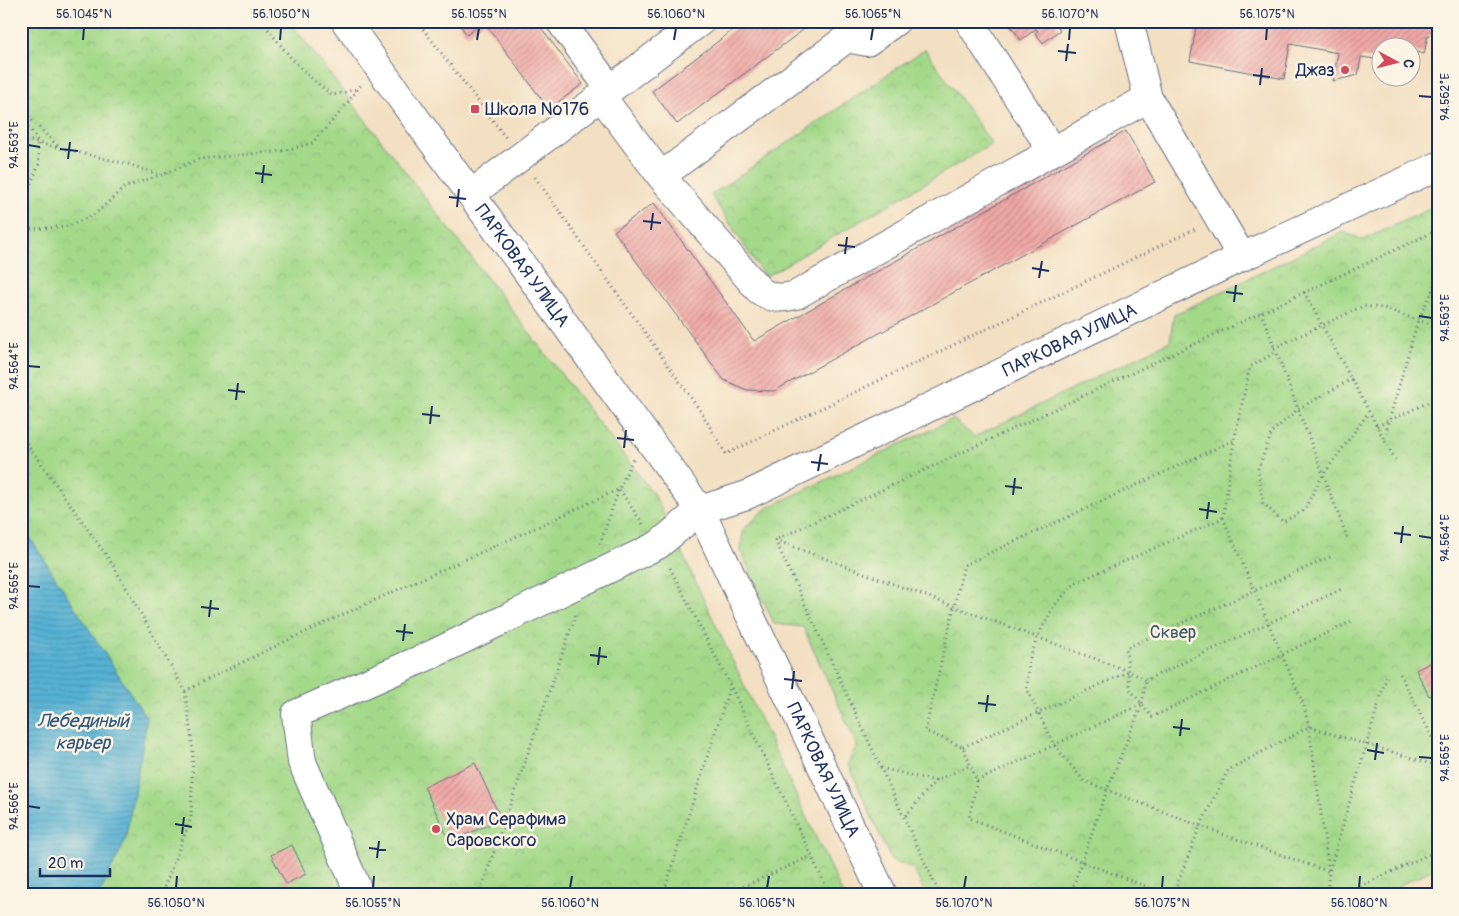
<svg xmlns="http://www.w3.org/2000/svg" width="1459" height="916" viewBox="0 0 1459 916" font-family="Pangolin,sans-serif">
  <style>
    .park { fill: url(#park-crowns); stroke: #608474 }
    .water { fill: url(#water-rules); stroke: #387099 }
    .building { fill: url(#building-hatch) }
    .lines { fill: none; stroke-linecap: round; stroke-linejoin: round }
    .minor-casing { stroke: #676d81; stroke-width: 30 }
    .path { stroke: #676d81; stroke-width: 3; stroke-dasharray: 1 4; stroke-linecap: butt }
    .minor { stroke: #fff; stroke-width: 28 }
    .ticks { fill: none; stroke: #1b2f5e; stroke-width: 2 }
    .poi-dot { fill: #d1495b; stroke: #fcf5e5; stroke-width: 2 }
    .labels { text-anchor: middle; stroke-width: 5; stroke-linejoin: round; paint-order: stroke }
    .poi-label { font-size: 18px; fill: #1b2f5e; stroke: #fcf5e5; text-anchor: start }
    .street-label { font-size: 18px; fill: #1b2f5e; stroke: #fcf5e5 }
    .park-label { font-size: 18px; fill: #3d5a69; stroke: #fcf5e5 }
    .water-label { font-size: 19px; font-style: italic; fill: #2d5681; stroke: #fcf5e5 }
    .neatline { fill: none; stroke: #1b2f5e; stroke-width: 2 }
    .ticks-label { font-size: 12px; text-anchor: middle; fill: #1b2f5e }
  </style>
  <defs>
    <pattern id="park-crowns" width="20" height="18" patternUnits="userSpaceOnUse" patternTransform="scale(1.25)"><rect width="20" height="18" fill="#a4d98a"/><path d="M2 6a3 3 0 1 1 6 0M12 15a3 3 0 1 1 6 0" fill="none" stroke="#8dbb7a"/></pattern>
    <pattern id="water-rules" width="6" height="5" patternUnits="userSpaceOnUse" patternTransform="scale(1.25)"><rect width="6" height="5" fill="#56b2d4"/><path d="M0 2.5h6" fill="none" stroke="#4691af"/></pattern>
    <pattern id="building-hatch" width="6" height="6" patternUnits="userSpaceOnUse" patternTransform="scale(1.25)"><rect width="6" height="6" fill="#f0a8a5"/><path d="M-1 1l2-2M0 6l6-6M5 7l2-2" fill="none" stroke="#c2898a"/></pattern>
  </defs>
  <rect width="100%" height="100%" fill="#fcf5e5"/>
  <filter id="ink" filterUnits="userSpaceOnUse"><feTurbulence type="fractalNoise" baseFrequency=".02" numOctaves="2"/><feDisplacementMap in="SourceGraphic" scale="10" xChannelSelector="R" yChannelSelector="G"/><feConvolveMatrix kernelMatrix="1 2 1 2 8 2 1 2 1" color-interpolation-filters="sRGB"/></filter>
  <filter id="wash" filterUnits="userSpaceOnUse"><feTurbulence type="fractalNoise" baseFrequency=".0096" numOctaves="4" result="noise"/><feDisplacementMap in="SourceGraphic" scale="20" xChannelSelector="R" yChannelSelector="G"/><feGaussianBlur stdDeviation="1.12" result="paint"/><feColorMatrix in="noise" values="0 0 0 0 0 0 0 0 0 0 0 0 0 0 0 0 0 1.4 0 .05"/><feComposite in="paint" operator="in"/></filter>
  <g filter="url(#wash)">
    <rect width="100%" height="100%" fill="#f3dfc1"/>
    <path class="park" d="M21,21H289L655,496L843,895H99L125,841L147,719L21,524Z
      M925,49L992,144L765,277L711,195Z
      M1438,205V867L1398,886V895H926L913,868L891,860L848,764L857,745L803,627L774,624L741,551L743,530L765,509L953,419L974,437L1170,341L1174,315L1343,232L1363,240Z"/>
    <path class="water" d="M21,524L147,719L125,841L99,895H21Z"/>
    <g id="blocks">
      <path class="building" d="M457,21H536L583,84L549,109L484,22L467,35Z
        M745,21H815L677,124L652,91Z
        M1007,21H1060L1056,24L1060,30L1043,43L1035,33L1038,31L1036,29L1021,40Z
        M1181,21H1438V36L1428,35L1424,54L1412,51V48H1382V60L1361,57L1358,75L1333,81L1338,53L1290,44L1284,79L1190,61L1196,28L1180,25Z
        M1126,131L1155,182L774,391L747,390L724,380L614,231L654,203L754,341Z
        M1438,659V692L1429,696L1416,670Z
        M475,763L501,819L450,842L424,787Z
        M292,845L306,874L286,884L271,855Z"/>
    </g>
  </g>
  <g filter="url(#ink)">
    <use href="#blocks" fill-opacity="0" stroke="#676d81" stroke-width="1"/>
    <g class="lines">
      <g class="minor-casing">
        <g id="minor">
          <path id="s1" d="M345,21L700,510L883,895"/>
          <path d="M560,21L610,89"/>
          <path d="M896,21L867,42L847,38L661,176L759,290C772,299 780,299 796,295L1148,98"/>
          <path d="M969,21L1052,151"/>
          <path d="M1129,21L1148,98L1242,257"/>
          <path d="M601,96L661,176"/>
          <path d="M471,194L701,21"/>
          <path id="s2" d="M360,895L302,762L296,714L433,654L658,545L700,510L747,495L1242,257L1438,166"/>
        </g>
      </g>
      <path class="path" d="M262,21C283,49 304,76 333,95L357,89
        M417,21L506,138
        M21,110L60,148
        M21,114L38,142L39,164L21,206
        M21,139L128,164L161,175
        M535,177L701,412L726,454L1197,228
        M21,230L69,226L95,214L125,187L161,175L199,159L282,151L312,143L337,116L361,85
        M1304,292L1397,463
        M1261,312L1347,537
        M1274,348L1363,306L1384,308L1438,327
        M1352,379L1298,409L1272,432L1258,469L1263,503L1283,522L1303,511L1323,475L1369,412
        M1377,426L1438,398
        M21,435L113,565L185,691L193,750L191,818L161,895
        M1384,438L1418,320L1432,292L1438,272
        M1223,518L1234,440L1250,367L1276,352
        M775,540L1128,671L1146,680L1342,589
        M600,544L619,489L633,459
        M1330,557L1126,648L1130,689L1152,717L1354,620
        M670,568L730,685L830,895
        M1400,674L1438,749
        M185,691C327,618 475,557 619,489L643,524
        M963,747L1128,672
        M881,768L935,781L904,818
        M935,781L971,765
        M977,781L1142,704
        M479,895L576,614
        M663,895L730,686
        M725,895L811,856
        M940,895L775,540L1438,230
        M1070,895L1107,790L1142,704L1146,680
        M1168,895L969,818L977,781L963,747L925,731L964,565L1234,440
        M1173,895L1200,826L1228,770L1309,727L1438,766
        M1327,895L1329,872L1309,727L1304,706L1223,518L1075,583L1054,606L1037,638L1029,661L1027,689L1054,745L1084,781L1200,826L1329,872L1387,675
        M1342,895L1438,850"/>
      <use href="#minor" class="minor"/>
    </g>
  </g>
  <path class="ticks" d="M83,40L84,28M280,40L281,28M477,40L479,28M674,40L676,28M871,40L873,28M1069,40L1070,28M1266,40L1267,28M1058,51L1076,53M1066,61L1068,44M1253,75L1270,77M1260,85L1262,68M1419,96L1432,97M28,145L40,147M60,149L78,151M68,159L70,142M255,173L272,175M262,183L264,165M449,197L466,199M457,207L459,189M643,221L661,223M651,230L653,213M838,245L855,247M845,254L847,237M1032,268L1049,271M1039,278L1042,261M1226,292L1243,294M1234,302L1236,285M1419,316L1432,318M28,366L40,367M228,390L245,392M236,400L238,383M422,414L440,416M430,424L432,406M617,438L634,440M624,448L626,430M811,462L828,464M818,471L821,454M1005,486L1022,488M1013,495L1015,478M1199,509L1217,512M1207,519L1209,502M1394,533L1411,535M1419,536L1432,538M1401,543L1403,526M28,586L40,587M201,607L219,609M209,617L211,600M396,631L413,633M403,641L405,624M590,655L607,657M598,665L600,647M784,679L802,681M792,689L794,671M978,703L996,705M986,712L988,695M1173,727L1190,729M1180,736L1182,719M1367,750L1384,753M1419,757L1432,758M1375,760L1377,743M28,806L40,808M175,824L192,827M182,834L184,817M369,848L386,850M377,858L379,841M176,888L177,876M373,888L374,876M570,888L572,876M767,888L769,876M964,888L966,876M1162,888L1163,876M1359,888L1360,876"/>
  <g class="poi-dot">
    <circle cx="1345" cy="70" r="5"/>
    <rect x="470" y="104" width="10" height="10" rx="2.5"/>
    <circle cx="436" cy="829" r="5"/>
  </g>
  <g class="labels">
    <g class="poi-label">
      <text x="1335" y="76" text-anchor="end">Джаз</text>
      <text x="485" y="115">Школа №176</text>
      <text x="446" y="825">Храм Серафима<tspan x="446" dy="21">Саровского</tspan></text>
    </g>
    <g class="street-label">
      <text dy="6" stroke="none"><textPath href="#s1" startOffset="302">ПАРКОВАЯ УЛИЦА</textPath></text>
      <text dy="6" stroke="none"><textPath href="#s2" startOffset="1055">ПАРКОВАЯ УЛИЦА</textPath></text>
      <text dy="6" stroke="none"><textPath href="#s1" startOffset="892">ПАРКОВАЯ УЛИЦА</textPath></text>
    </g>
    <g class="park-label">
      <text x="1173" y="638">Сквер</text>
    </g>
    <g class="water-label">
      <text x="83" y="727">Лебединый<tspan x="83" dy="22">карьер</tspan></text>
    </g>
  </g>
  <rect width="1459" height="916" fill="none" stroke="#fcf5e5" stroke-width="55"/>
  <g transform="translate(1396 62) rotate(97)"><circle r="24" fill="#fcf5e5" stroke="#a2a6af"/>
  <path d="M0-4L9 19L0 12L-9 19Z" fill="#d1495b"/>
  <text y="-8" font-size="14" font-weight="bold" text-anchor="middle" fill="#1b2f5e">С</text>
  </g>
  <path d="M40 868v8h70v-8" fill="none" stroke="#1b2f5e" stroke-width="2.5"/>
  <text x="48" y="868" font-size="15" fill="#1b2f5e" stroke="#fcf5e5" stroke-width="4" paint-order="stroke">20 m</text>
  <rect x="28" y="28" width="1404" height="860" class="neatline"/>
  <g class="ticks-label">
    <text x="84" y="18">56.1045°N</text>
    <text x="281" y="18">56.1050°N</text>
    <text x="479" y="18">56.1055°N</text>
    <text x="676" y="18">56.1060°N</text>
    <text x="873" y="18">56.1065°N</text>
    <text x="1070" y="18">56.1070°N</text>
    <text x="1267" y="18">56.1075°N</text>
    <text transform="translate(1445 97) rotate(-90)" y="4">94.562°E</text>
    <text transform="translate(14 145) rotate(-90)" y="4">94.563°E</text>
    <text transform="translate(1445 318) rotate(-90)" y="4">94.563°E</text>
    <text transform="translate(14 366) rotate(-90)" y="4">94.564°E</text>
    <text transform="translate(1445 538) rotate(-90)" y="4">94.564°E</text>
    <text transform="translate(14 586) rotate(-90)" y="4">94.565°E</text>
    <text transform="translate(1445 758) rotate(-90)" y="4">94.565°E</text>
    <text transform="translate(14 806) rotate(-90)" y="4">94.566°E</text>
    <text x="176" y="907">56.1050°N</text>
    <text x="373" y="907">56.1055°N</text>
    <text x="570" y="907">56.1060°N</text>
    <text x="767" y="907">56.1065°N</text>
    <text x="964" y="907">56.1070°N</text>
    <text x="1162" y="907">56.1075°N</text>
    <text x="1359" y="907">56.1080°N</text>
  </g>
</svg>
